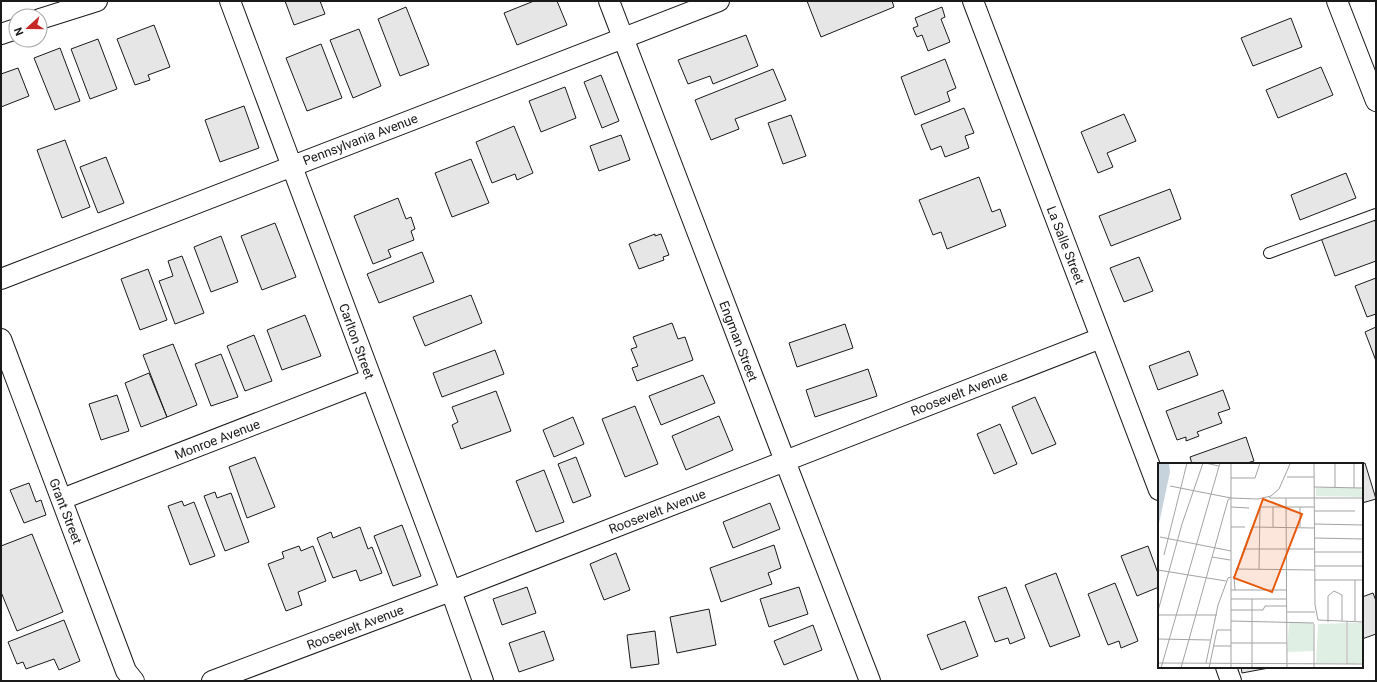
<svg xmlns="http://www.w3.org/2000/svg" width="1377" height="682" viewBox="0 0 1377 682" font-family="Roboto,sans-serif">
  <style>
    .building { fill: #e6e6e6; stroke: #1a1a1a }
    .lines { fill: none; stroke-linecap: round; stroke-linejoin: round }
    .lane-casing { stroke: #1a1a1a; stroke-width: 12 }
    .street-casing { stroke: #1a1a1a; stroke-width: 22 }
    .lane { stroke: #fff; stroke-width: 10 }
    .street { stroke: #fff; stroke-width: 20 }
    .labels { text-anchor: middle; stroke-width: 3; stroke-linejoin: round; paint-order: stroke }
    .street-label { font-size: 13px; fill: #1a1a1a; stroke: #fff }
    .inset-road { fill: none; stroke: #a3a3a3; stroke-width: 1 }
    .view { fill: #e8590c; fill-opacity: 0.15; stroke: #e8590c; stroke-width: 2 }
    .inset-edge { fill: none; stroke: #1a1a1a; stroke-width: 2 }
  </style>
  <rect width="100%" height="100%" fill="#fff"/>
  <path class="building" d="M285,1H320L325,14L294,25Z
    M534,1H557L567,25L517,45L504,13Z
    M807,1H892L894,7L821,37Z
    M406,7L429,65L400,76L378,19Z
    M942,7L945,17L941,19L950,42L928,51L922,35L917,37L913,28L918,26L915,18Z
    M1291,18L1302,47L1253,66L1241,38Z
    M154,25L170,67L148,75L150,80L135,85L117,39Z
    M359,29L381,86L353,98L330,40Z
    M746,35L758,66L713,84L710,76L688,84L678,60Z
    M98,39L117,89L90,99L71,49Z
    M321,44L342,98L307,111L286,58Z
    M60,48L80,101L55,110L34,58Z
    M945,59L956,88L947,92L950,101L915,115L901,77Z
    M1321,67L1333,95L1278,118L1266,90Z
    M18,68L29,96L1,107V74Z
    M773,69L786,100L735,119L739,129L711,140L695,100Z
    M601,75L619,121L602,128L584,82Z
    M565,87L576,118L541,132L529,101Z
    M244,106L259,148L220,162L205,120Z
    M964,108L974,133L965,136L969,148L945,157L941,146L931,150L921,125Z
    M1124,114L1136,141L1107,153L1113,167L1098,173L1081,132Z
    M791,115L806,156L783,164L768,123Z
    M514,126L533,173L517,180L515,174L492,183L476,142Z
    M621,135L630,160L599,171L590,146Z
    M65,140L90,207L62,218L37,150Z
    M106,157L124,203L98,213L80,167Z
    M471,159L489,203L452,217L435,173Z
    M1346,173L1356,198L1300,220L1291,195Z
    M979,177L992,212L1000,209L1006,226L947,249L941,232L933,235L919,200Z
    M1170,189L1181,219L1111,246L1099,216Z
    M398,198L406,219L411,217L415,229L411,231L414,240L388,250L391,257L373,264L354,216Z
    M1374,218L1376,224V261L1335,276L1321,238Z
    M275,223L296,277L262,290L241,236Z
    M655,234V236L661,234L669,255L663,257L664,260L639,269L629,244Z
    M221,236L238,282L211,292L194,247Z
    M422,252L434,282L379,303L367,274Z
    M182,256L204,313L175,324L159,281L173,276L168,261Z
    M1139,257L1153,291L1124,302L1110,268Z
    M148,269L167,320L140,330L121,279Z
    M1376,278V314L1367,317L1355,286Z
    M471,295L482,323L425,346L413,317Z
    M305,315L321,356L282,370L267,330Z
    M672,323L678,339L685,337L693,360L637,381L632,368L638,366L631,349L637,347L633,337Z
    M845,324L853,348L797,367L789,343Z
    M1376,327V361L1365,332Z
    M254,335L272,381L245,391L227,346Z
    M173,344L197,405L167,417L143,355Z
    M495,350L504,374L442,397L433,373Z
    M1189,351L1198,375L1158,390L1149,366Z
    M221,354L238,397L211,406L195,364Z
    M868,369L877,396L815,417L806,390Z
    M149,373L167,417L141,427L125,383Z
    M703,375L715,403L661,425L649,396Z
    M1223,390L1230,409L1218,413L1222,423L1197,432L1199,436L1186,441V437L1177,440L1166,411Z
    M496,391L511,431L461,449L452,425L458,422L452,407Z
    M117,395L129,431L101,440L89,404Z
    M1035,397L1056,444L1032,454L1012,407Z
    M635,406L658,464L625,477L602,419Z
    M719,416L733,450L686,470L672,436Z
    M573,417L584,444L554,457L543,430Z
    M1000,424L1017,464L994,474L977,434Z
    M1246,437L1254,461L1243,464H1192L1190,457Z
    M255,457L275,507L247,518L229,467Z
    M576,457L591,496L573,503L558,464Z
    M1365,463L1376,499L1362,503V464Z
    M544,470L564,522L536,532L516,481Z
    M29,483L36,502L41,500L46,515L24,523L10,490Z
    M215,492L217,498L231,493L249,542L225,551L204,496Z
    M182,501L184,506L194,502L215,556L190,565L168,506Z
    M770,503L780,529L733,548L723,522Z
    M402,525L421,576L393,586L374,536Z
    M360,527L368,549L372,547L382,573L360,581L356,570L333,578L317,538L331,532L333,538Z
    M32,534L63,612L17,631L1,592V546Z
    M774,545L781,568L768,573L772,584L721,602L710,568Z
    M299,546L301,551L313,546L326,581L298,592L302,605L286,611L268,564L284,558L282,552Z
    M1148,546L1159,576V587L1137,596L1121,556Z
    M616,553L630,590L604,600L590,564Z
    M1056,573L1080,636L1050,647L1025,585Z
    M1115,583L1138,641L1121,648L1119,641L1108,645L1088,594Z
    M527,587L536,613L502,625L493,599Z
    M799,587L808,614L769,627L760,599Z
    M1006,587L1025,638L1010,644L1008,638L995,642L978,597Z
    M1373,593L1376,601V634L1362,639V597Z
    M709,609L716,645L677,653L670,617Z
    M64,620L80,661L59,670L54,659L26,669L23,662L17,664L8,642Z
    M965,621L978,656L941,670L927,635Z
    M813,625L822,650L784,665L774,641Z
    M544,631L554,660L519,672L509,643Z
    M655,631L659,664L631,668L627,635Z
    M1241,667H1274L1242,673Z"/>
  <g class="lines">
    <g class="lane-casing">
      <path id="lane" d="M1269,253L1376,214"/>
    </g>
    <g class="street-casing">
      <path id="street" d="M230,1L451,591L483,681
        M609,1L785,461L870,681
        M973,1L1159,490
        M1337,1L1376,101
        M40,19L97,1
        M1,34L16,29
        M1,279L719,1
        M1,339L126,671L134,681
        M62,499L371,379
        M1226,667L1231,681
        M212,681L464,586L1101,338"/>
    </g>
    <use href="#lane" class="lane"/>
    <use href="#street" class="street"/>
  </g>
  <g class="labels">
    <g class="street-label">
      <text transform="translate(360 139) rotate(-21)" y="5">Pennsylvania Avenue</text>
      <text transform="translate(1066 245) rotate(69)" y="5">La Salle Street</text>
      <text transform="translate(357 341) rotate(70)" y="5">Carlton Street</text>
      <text transform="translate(739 341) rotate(69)" y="5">Engman Street</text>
      <text transform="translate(959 393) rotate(-21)" y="5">Roosevelt Avenue</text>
      <text transform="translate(217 439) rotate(-21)" y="5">Monroe Avenue</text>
      <text transform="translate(66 511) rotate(69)" y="5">Grant Street</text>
      <text transform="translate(657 511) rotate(-21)" y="5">Roosevelt Avenue</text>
      <text transform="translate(355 627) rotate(-21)" y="5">Roosevelt Avenue</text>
    </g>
  </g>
  <g transform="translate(1158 463)">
    <rect width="205" height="205" fill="#fff"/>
    <path d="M158,25H203L205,34L158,33ZM131,159L155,160L156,188L129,189ZM188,160V200H158L160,161ZM190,160H205V200L190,201Z" fill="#e0efe3"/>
    <path d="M0,0H11L12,9L0,65Z" fill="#c6d2dc"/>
    <path class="inset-road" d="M47,0L61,3M73,0V205M156,0L157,142L160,157M177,0V24M196,0V25M129,14H156M73,15H97L102,0M12,23L73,35L70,37L23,205M156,24L204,25M110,33L112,35H205M73,35L100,36L113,33L121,26L132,1M128,35L129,205M73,44L91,45M115,44V64M142,44V64M157,48H197M157,61L205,62M73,64H87M2,74L73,88M157,75L205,76M85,86H156M157,89H205M6,92L29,0M54,94L72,97M157,103H205M78,106L157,107M101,106L102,44H156M0,107L68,118M157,117H205M197,117V158M73,127H128M77,127L76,114L94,64L157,65M73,136H128M94,136V205M73,147H105L107,143H129M0,148L24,61L45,0M129,149H157M0,152H59M160,157L205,159M73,158L156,160M170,159V133L176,128L184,132V158M189,159V201M156,161V205M0,176L52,177M73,180H129M55,183H73M0,200L205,201M48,200L60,142L70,115L73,114M3,205L62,0M51,205L59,167H73"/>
    <path class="view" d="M105,36L144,51L114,129L76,115Z"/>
    <rect width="205" height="205" class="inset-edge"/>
  </g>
  <rect width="1377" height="682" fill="none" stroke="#1a1a1a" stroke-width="4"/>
  <g transform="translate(28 28) rotate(249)"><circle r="19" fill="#ffffff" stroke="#a3a3a3"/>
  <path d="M0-3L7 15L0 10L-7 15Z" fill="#c62828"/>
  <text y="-6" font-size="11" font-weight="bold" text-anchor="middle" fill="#1a1a1a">N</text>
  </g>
</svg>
